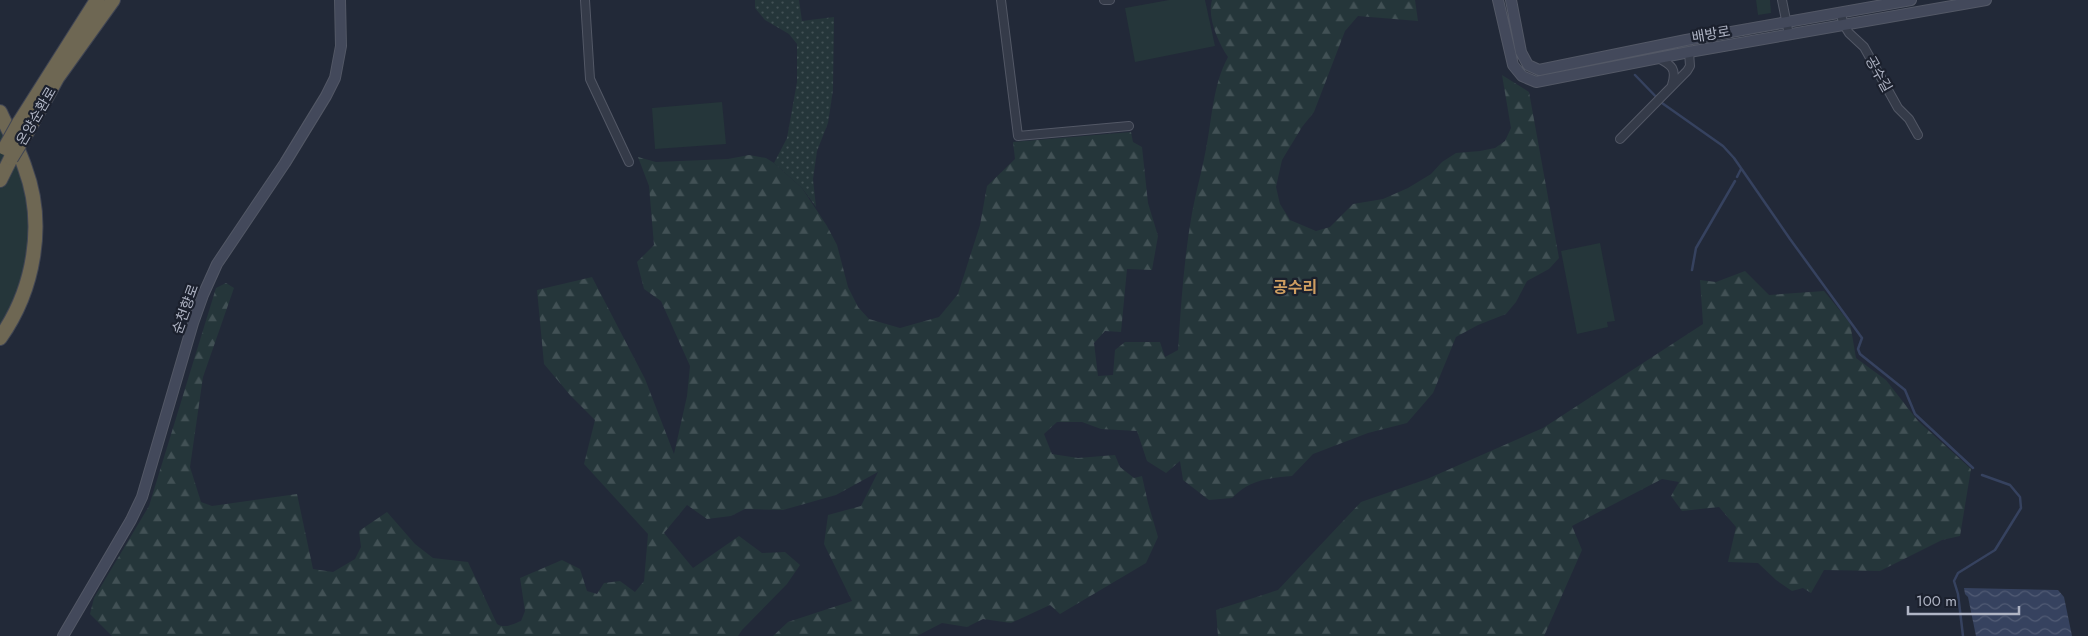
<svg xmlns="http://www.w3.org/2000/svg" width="2088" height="636" viewBox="0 0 2088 636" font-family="Jost,'Noto Sans KR',sans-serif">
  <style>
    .green { fill: #25363a }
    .forest { fill: url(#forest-firs) }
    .park { fill: url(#park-dots) }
    .water { fill: url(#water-waves) }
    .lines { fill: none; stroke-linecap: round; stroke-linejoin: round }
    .stream { stroke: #36425f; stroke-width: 2.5 }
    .street-casing { stroke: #535866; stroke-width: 10 }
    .secondary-casing { stroke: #535866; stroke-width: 12 }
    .highway-casing { stroke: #404553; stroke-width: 16 }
    .street { stroke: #353b49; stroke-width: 8 }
    .secondary { stroke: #43495b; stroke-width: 10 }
    .highway { stroke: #6e6753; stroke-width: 14 }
    .highway-bridge-casing { stroke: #404553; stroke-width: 16; stroke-linecap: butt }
    .highway-bridge { stroke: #6e6753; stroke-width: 14 }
    .labels { text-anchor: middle; stroke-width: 4.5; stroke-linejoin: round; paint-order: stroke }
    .street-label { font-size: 14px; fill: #b0b5c5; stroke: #1b202d }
    .quarter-label { font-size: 16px; font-weight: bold; fill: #cf9e61; stroke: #1b202d }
  </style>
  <defs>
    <pattern id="forest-firs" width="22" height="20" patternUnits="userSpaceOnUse" patternTransform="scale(1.25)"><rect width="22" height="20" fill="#25363a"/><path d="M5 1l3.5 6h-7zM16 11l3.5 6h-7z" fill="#425155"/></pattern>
    <pattern id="park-dots" width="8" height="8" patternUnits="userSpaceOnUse" patternTransform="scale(1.25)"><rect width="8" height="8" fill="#25363a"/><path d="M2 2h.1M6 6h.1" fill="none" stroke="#425155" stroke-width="1.8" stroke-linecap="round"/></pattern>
    <pattern id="water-waves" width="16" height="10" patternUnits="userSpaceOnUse" patternTransform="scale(1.25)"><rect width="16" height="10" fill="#36425f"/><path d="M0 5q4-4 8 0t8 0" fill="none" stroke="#515b74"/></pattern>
  </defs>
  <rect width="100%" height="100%" fill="#222938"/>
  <path class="green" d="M1169,0H1205L1215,46L1135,62L1125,8Z
    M1756,0H1770L1771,13L1758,15Z
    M722,102L726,144L655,149L652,108Z
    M0,126C7,140 15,154 21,168C34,205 32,253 18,290C13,304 6,318 0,332Z
    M1600,243L1615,321L1607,322L1608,327L1577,334L1561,251Z"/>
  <path class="forest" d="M1212,0H1415L1418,21L1358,16L1345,31L1314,112L1302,127L1282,160L1276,187L1280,204L1290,220L1316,231L1330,227L1353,204L1383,199L1408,188L1431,174L1442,162L1456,153L1480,151L1495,148L1505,141L1511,128L1502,75L1529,92L1559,258L1549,269L1527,281L1516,302L1506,314L1478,325L1456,337L1433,393L1407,423L1368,433L1313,454L1292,476C1268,478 1249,480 1232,498L1209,500L1183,480L1180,461L1166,473L1147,461L1137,431L1101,429L1082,422H1057L1044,434L1052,454L1078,458L1115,455L1120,467L1134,478L1142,476L1148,503L1158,537L1146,563L1060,614L1050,605L1011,623L983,619L967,627L942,623L917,636H773L788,622L852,601L824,544L828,515L861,506L878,472L836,495L783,510L745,509L731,516L707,519L687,505L664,533L693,568L739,536L762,553L785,552L800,565L787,584L742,630L738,636H112L90,614L94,598L149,506L216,288L226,283L234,288L203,377L190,467L201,502L212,506L297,494L313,569L333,572L355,559L361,547L359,531L387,512L415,544L433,558L468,562L497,624C505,629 513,624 521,621L525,611L520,578L562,560L580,569L587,591L597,594L604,583L620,581L635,592L644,581L648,534L584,464L595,420L570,395L544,364L537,290L592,277L645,379L674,454L687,396L690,366L661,301L644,289L637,262L654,245L649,186L638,157L656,162L728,159L749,155L766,158L774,163L802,188L827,226L837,245L848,287L858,307L869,319L900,328L939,317L958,294L980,225L987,186L1015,159L1013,142L1131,132L1133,142L1142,147L1148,203L1158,236L1152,270L1127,269L1121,332L1105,331L1094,343L1098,376L1113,375L1115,350L1125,342H1160L1165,357L1178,350C1181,304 1184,258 1192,213C1196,191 1202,171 1206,149C1212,119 1213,84 1228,57C1218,42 1207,17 1212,0Z
    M1745,271L1769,295L1824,291L1850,323L1856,358L1886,380L1918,421L1971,469L1960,536L1942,540L1880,571L1824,570L1811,593L1803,588L1792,591L1776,580L1758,563L1728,562L1736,527L1719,507L1682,511L1671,496L1679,482L1662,479L1572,526L1582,550L1544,636H1218L1216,610L1278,590L1361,502L1427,479L1543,428L1703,324L1700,280L1716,282Z"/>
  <path class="park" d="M755,0H799L802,21L834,17L833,90L828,123L817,151L813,179L816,207L802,188L774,163L787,138L797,82V44L789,34L765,20L755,8Z"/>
  <path class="water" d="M1964,588L2058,590L2064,597L2072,636H1976L1968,597L1965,594Z"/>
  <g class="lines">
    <path class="stream" d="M1635,75L1662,103L1723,146L1734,158L1790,239L1862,338L1858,349L1860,354L1905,390L1915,414L1973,468
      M1737,177L1741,169
      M1692,270L1696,248L1735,181
      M1963,636L1958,594L1954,581L1958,573L1995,550L2021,508L2020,497L2010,485L1982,475"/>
    <g class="street-casing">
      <path id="street" d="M585,0L590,79L629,162
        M1001,0L1018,136L1129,126
        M1104,0H1110
        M1782,0L1789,35
        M1840,12L1844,25L1849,33L1864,47L1898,108L1909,119L1918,135
        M1658,58C1672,65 1677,69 1672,85
        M1620,139L1687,71L1690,66L1689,52"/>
    </g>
    <g class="secondary-casing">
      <path id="secondary" d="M1498,0L1513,65L1522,76L1536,82L1689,52L1986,0
        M1511,0L1521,52L1528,65L1539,70L1686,40L1911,0
        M63,636L131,520L142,497L193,323L203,295L217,264L285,163L326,96L335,78L341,46L340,0"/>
    </g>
    <g class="highway-casing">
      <path id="highway" d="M0,112C8,130 19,149 25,168C46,224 34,290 0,338
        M19,123L97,0
        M27,132L57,78L113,0
        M0,180L11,158"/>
    </g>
    <use href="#street" class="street"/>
    <use href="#secondary" class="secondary"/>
    <use href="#highway" class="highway"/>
    <g class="highway-bridge-casing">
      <path id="highway-bridge" d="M5,148L19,123
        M11,158L27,132"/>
    </g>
    <use href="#highway-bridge" class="highway-bridge"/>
  </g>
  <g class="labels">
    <g class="street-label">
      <text transform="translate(1711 34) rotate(-10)" y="5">배방로</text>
      <text transform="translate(1879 74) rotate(61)" y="5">공수길</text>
      <text transform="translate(36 116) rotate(-60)" y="5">온양순환로</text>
      <text transform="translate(185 309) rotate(-70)" y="5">순천향로</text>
    </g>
    <g class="quarter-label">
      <text x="1295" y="293">공수리</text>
    </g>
  </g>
  <path d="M1908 606v8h111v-8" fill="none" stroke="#b0b5c5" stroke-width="2.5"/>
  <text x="1916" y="606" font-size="15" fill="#b0b5c5" stroke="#1b202d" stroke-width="4" paint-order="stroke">100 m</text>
</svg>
